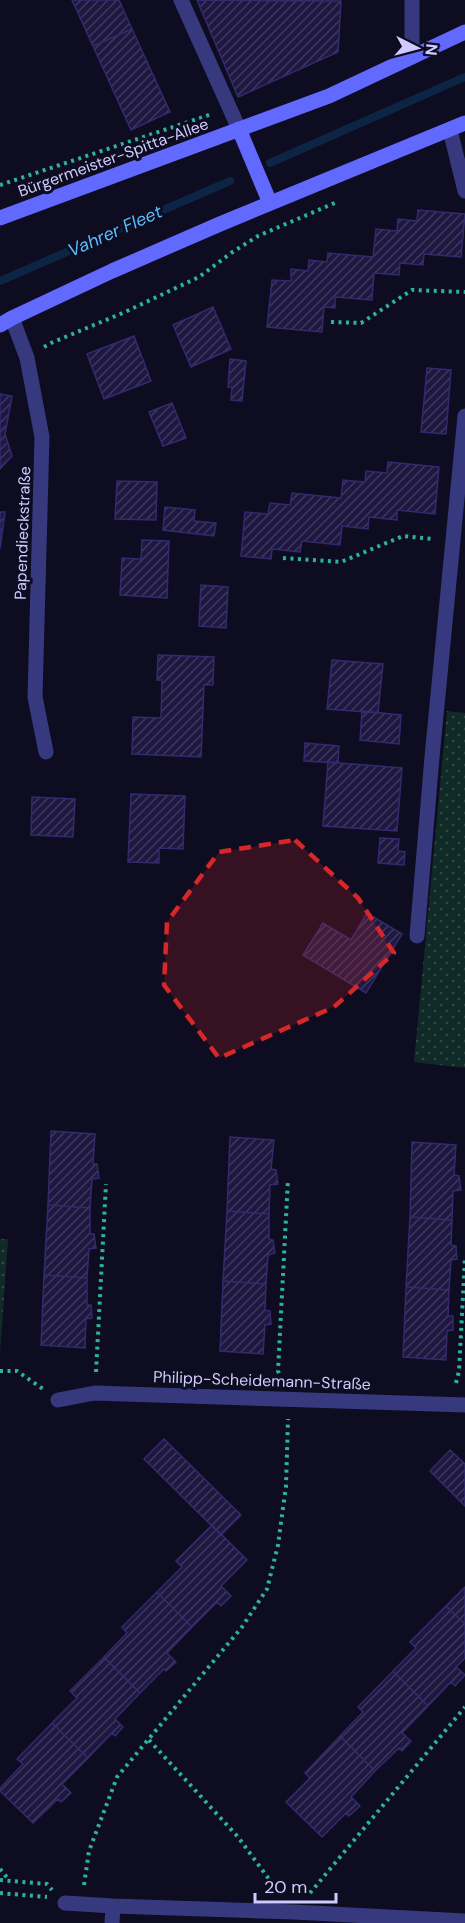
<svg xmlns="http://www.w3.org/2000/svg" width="465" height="1923" viewBox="0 0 465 1923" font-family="'DM Sans',sans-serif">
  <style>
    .park { fill: url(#park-dots) }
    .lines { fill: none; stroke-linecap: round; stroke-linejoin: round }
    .stream { stroke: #0c2545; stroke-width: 8 }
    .building { fill: url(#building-hatch); stroke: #332a6d; stroke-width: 1.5 }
    .path { stroke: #2cb2a1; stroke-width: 4; stroke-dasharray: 3 4.5; stroke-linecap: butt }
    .lane { stroke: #37397f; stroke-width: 15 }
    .street { stroke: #37397f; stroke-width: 15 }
    .secondary { stroke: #6269ff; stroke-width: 15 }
    .marked { fill: #d62828; fill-opacity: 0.2; stroke: #d62828; stroke-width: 4.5; stroke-dasharray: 12 8; stroke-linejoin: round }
    .labels { text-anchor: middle; stroke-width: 6; stroke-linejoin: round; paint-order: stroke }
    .street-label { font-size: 16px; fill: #cecbff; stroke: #0e0c20 }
    .water-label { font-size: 18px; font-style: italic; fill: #59bdff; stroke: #0e0c20 }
  </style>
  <defs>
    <pattern id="park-dots" width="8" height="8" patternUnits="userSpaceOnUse" patternTransform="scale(1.5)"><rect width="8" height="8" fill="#0f2a27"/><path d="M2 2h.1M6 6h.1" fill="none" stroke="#314847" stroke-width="1.8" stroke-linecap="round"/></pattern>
    <pattern id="building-hatch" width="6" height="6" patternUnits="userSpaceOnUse" patternTransform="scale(1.5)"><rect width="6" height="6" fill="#1e1841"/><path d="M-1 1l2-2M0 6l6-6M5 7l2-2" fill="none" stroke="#3e385e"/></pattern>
  </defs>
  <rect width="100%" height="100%" fill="#0e0c20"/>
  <path class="park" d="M447,711L465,713V1068L414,1062Z
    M0,1239H8L0,1354Z"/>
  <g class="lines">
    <path class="stream" d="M270,163L465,77
      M0,281L230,181"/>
  </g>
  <path class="building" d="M72,0H119L132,29L93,46Z
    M197,0L341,1L338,52L238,97Z
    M132,29L170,112L131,130L93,46Z
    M418,210L465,214L461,257L424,254L423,265L400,263L399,275L374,273L372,300L335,297V308L324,307L322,332L267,327L272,280L291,281V269L308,271L309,260L327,262L328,253L373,257L376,229L397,231L398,219L417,221Z
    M213,307L231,349L191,367L173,325Z
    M134,336L151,381L104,399L87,354Z
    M230,359L246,361L242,401L231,400L232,387H228Z
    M427,368L451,370L446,434L421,432Z
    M0,394L12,396L5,434L12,456L0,469Z
    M172,403L186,438L163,446L149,412Z
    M388,462L439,467L435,514L397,510V520L369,517L368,529L342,526L340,545L302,541L300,552L272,549L271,559L241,556L245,512L268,514L270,503L290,505L292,493L341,498L343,480L365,482L366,471L387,473Z
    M117,481L157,482L156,520L115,519Z
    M165,507L195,510L194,521L216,523L214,536L163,530Z
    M0,512H5L0,549Z
    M142,540L169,541L167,598L120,595L122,558L141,559Z
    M201,585L228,587L226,628L199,626Z
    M158,655L214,657L213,685H204L201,757L132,754L133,717L161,718L162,680H157Z
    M332,660L383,664L378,713L327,709Z
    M362,711L401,715L399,744L360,740Z
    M305,743L339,746L338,763L304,761Z
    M328,762L402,768L397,831L323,826Z
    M131,794L185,796L183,849L159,848V863L128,862Z
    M32,797L75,799L73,837L31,835Z
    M380,838L399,839L398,851L405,852L404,865L378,863Z
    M367,913L402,934L366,993L303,955L323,923L351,940Z
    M51,1131L95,1134L93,1164H97L99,1178L92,1179L90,1208L48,1205Z
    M230,1137L274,1140L271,1169L276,1170L278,1184L270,1185L269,1214L227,1211Z
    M412,1142L456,1145L454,1175L459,1176L461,1190L453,1191L452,1220L410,1217Z
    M48,1205L90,1208V1234H94L96,1248L89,1249L87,1278L44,1275Z
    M227,1211L269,1214V1239L273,1240L275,1253L268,1255L266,1284L223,1281Z
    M410,1217L452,1220L451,1245L456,1246L457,1259L451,1260L449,1290L406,1287Z
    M44,1275L87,1278V1305H91L92,1318L86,1319L85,1348L41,1345Z
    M223,1281L266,1284L265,1310L270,1311L271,1324L265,1325L263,1354L220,1351Z
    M406,1287L449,1290L448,1316H453V1330L447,1331L446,1360L403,1357Z
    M164,1439L241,1515L221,1535L144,1459Z
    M450,1450L465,1464V1506L430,1471Z
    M212,1525L247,1560L221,1586L231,1596L221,1606L217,1602L192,1627L157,1592L182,1567L176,1561Z
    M465,1587V1624L446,1606Z
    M157,1592L192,1627L167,1653L176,1662L166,1671L164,1669L140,1693L104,1657L127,1633L122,1627Z
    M446,1606L465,1624V1658L456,1667L465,1675L455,1686L451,1682L428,1706L393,1671L416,1648L410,1642Z
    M104,1657L140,1693L115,1719L123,1727L115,1736L112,1733L88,1758L52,1723L77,1698L70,1691Z
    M393,1671L428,1706L402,1733L411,1741L402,1751L399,1748L375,1771L340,1736L363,1712L358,1707Z
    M52,1723L88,1758L62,1784L71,1793L61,1802L58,1799L33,1823L0,1791V1788L23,1764L17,1759Z
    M340,1736L375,1771L351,1797L360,1806L349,1816L346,1813L322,1837L286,1802L310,1778L305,1773Z"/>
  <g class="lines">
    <path class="path" d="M0,185L212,114
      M331,322L361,323L412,290L465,292
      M44,347L51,343L125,312L199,277L231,253L258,236L337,202
      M283,558L341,562L403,536L432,539
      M0,1371H17L43,1389
      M96,1372L106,1184
      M282,1380L278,1371L288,1179
      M456,1383L459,1371L465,1258
      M149,1740L238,1837L277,1890
      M0,1869L9,1880
      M0,1880L47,1884L52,1890
      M84,1885L89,1851L117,1777L242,1627L267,1589L278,1545L286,1486L288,1419
      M0,1893L47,1897
      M310,1893L465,1707"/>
    <path class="lane" d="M412,57V0
      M450,130L465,191
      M417,936L432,757L465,416"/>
    <path class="street" d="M181,0L239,129
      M12,318L27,358L42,437L35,697L46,752
      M58,1400L95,1393L465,1405
      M65,1903L113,1906
      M112,1923L113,1906L294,1912L465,1921"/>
    <path class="secondary" d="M239,129L270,203
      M0,218L329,96L465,32
      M0,325L12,318L112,271L220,224L465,123"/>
  </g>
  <path class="marked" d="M295,840L358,898L394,953L334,1007L219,1058L164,985L167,922L219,852Z"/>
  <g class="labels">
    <g class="street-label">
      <text transform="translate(113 157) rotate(-20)" y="6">Bürgermeister-Spitta-Allee</text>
      <text transform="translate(22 533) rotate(-88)" y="6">Papendieckstraße</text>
      <text transform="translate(262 1380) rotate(2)" y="6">Philipp-Scheidemann-Straße</text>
    </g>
    <g class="water-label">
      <text transform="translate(115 231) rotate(-24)" y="6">Vahrer Fleet</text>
    </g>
  </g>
  <g transform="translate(417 48) rotate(96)" stroke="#0e0c20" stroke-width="4.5" paint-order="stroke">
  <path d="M0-4.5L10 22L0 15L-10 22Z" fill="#cecbff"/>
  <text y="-9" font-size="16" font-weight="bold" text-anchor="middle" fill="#cecbff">N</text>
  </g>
  <path d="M255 1893v9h81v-9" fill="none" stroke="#cecbff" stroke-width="3"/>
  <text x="264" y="1893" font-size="18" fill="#cecbff" stroke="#0e0c20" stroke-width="4.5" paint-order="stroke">20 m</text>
</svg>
